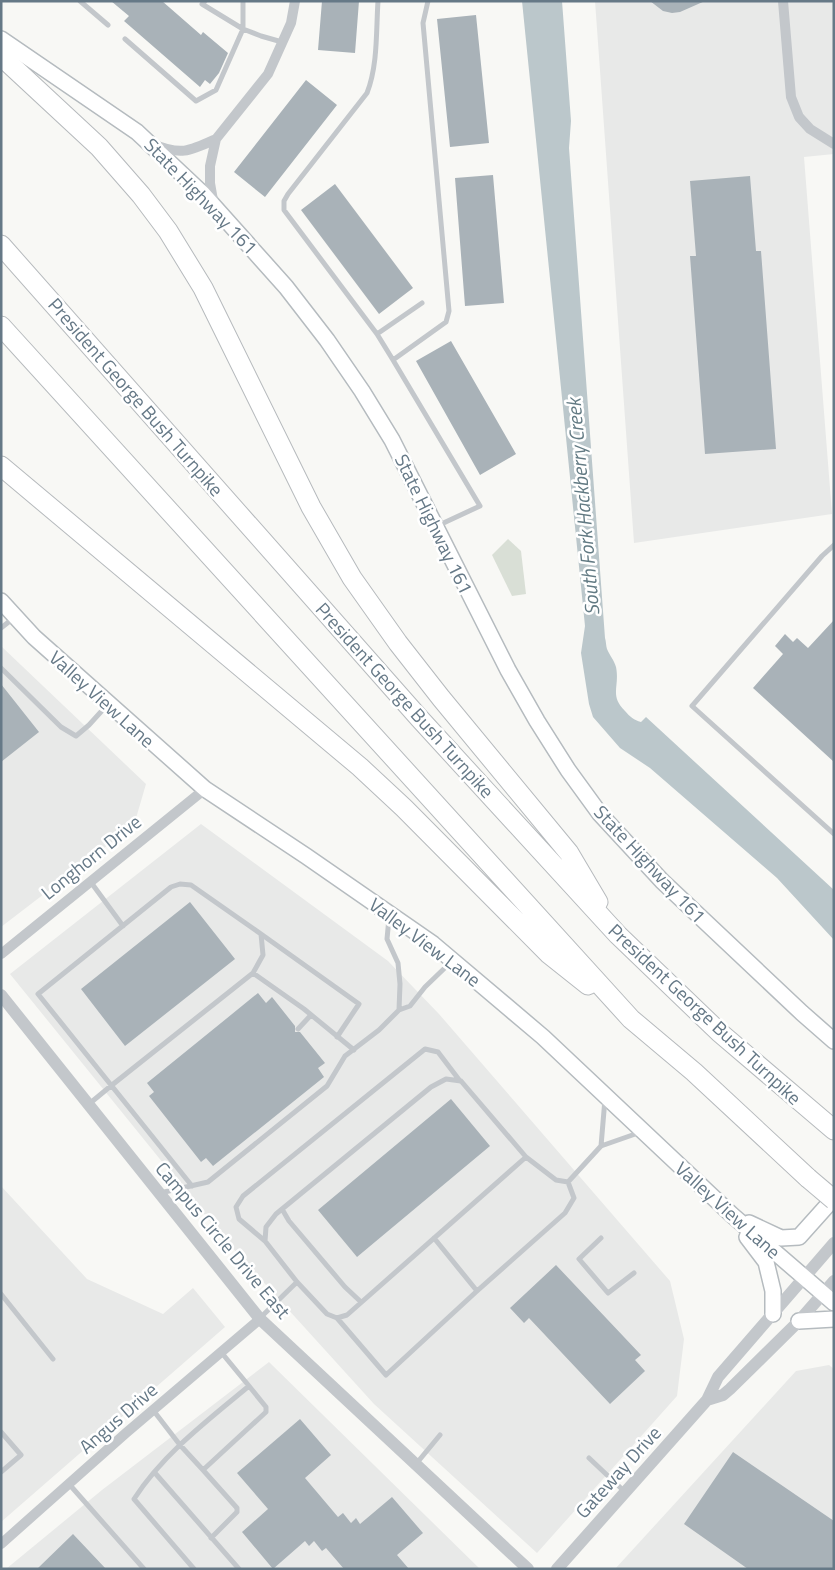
<svg xmlns="http://www.w3.org/2000/svg" width="835" height="1570" viewBox="0 0 835 1570" font-family="'Titillium Web',sans-serif">
  <style>
    .built { fill: #e8e9e8 }
    .green { fill: #d9dfd6 }
    .water { fill: #bbc7cb }
    .building { fill: #a9b2b8 }
    .lines { fill: none; stroke-linecap: round; stroke-linejoin: round }
    .secondary-casing { stroke: #b5bbbf; stroke-width: 18 }
    .motorway-casing { stroke: #b6babd; stroke-width: 21 }
    .service { stroke: #c3c7cb; stroke-width: 5 }
    .minor { stroke: #c3c7cb; stroke-width: 10 }
    .tertiary { stroke: #c3c7cb; stroke-width: 12 }
    .secondary { stroke: #fff; stroke-width: 15 }
    .motorway { stroke: #fff; stroke-width: 19 }
    .motorway-bridge-casing { stroke: #b6babd; stroke-width: 21; stroke-linecap: butt }
    .motorway-bridge { stroke: #fff; stroke-width: 19 }
    .labels { text-anchor: middle; stroke-width: 5; stroke-linejoin: round; paint-order: stroke }
    .street-label { font-size: 19px; fill: #667987; stroke: #fff }
    .water-label { font-size: 20px; font-style: italic; fill: #627a83; stroke: #fff }
  </style>
  <rect width="100%" height="100%" fill="#f8f8f5"/>
  <path class="built" d="M595,1H834V154L804,157L832,514L634,543Z
    M1,646L146,784L134,825L1,927Z
    M201,824L388,961L439,1014L670,1281L684,1339L677,1396L537,1553L374,1404L227,1242L10,974Z
    M1,1186L87,1279L163,1314L193,1288L225,1327L1,1522Z
    M269,1362L480,1569H6L102,1490Z
    M829,1365L834,1369V1569H615L796,1371Z"/>
  <path class="green" d="M508,539L521,551L526,594L512,596L492,555Z"/>
  <path class="water" d="M522,1H562L571,121L569,148L605,638C606,641 606,646 607,649C610,656 614,660 616,667C620,687 609,695 625,711C630,717 634,720 641,722L646,717L834,890V940L777,878L650,768L620,748L593,717L589,704L581,653L585,626Z"/>
  <path class="building" d="M111,1H162L201,35L203,32L228,53L219,73L210,84L205,80L200,87L124,21L129,16Z
    M322,1H359L355,53L318,50Z
    M650,1H705L680,12L672,13L663,11Z
    M476,15L489,143L450,147L437,19Z
    M306,80L337,105L265,197L234,172Z
    M493,175L504,303L465,306L455,178Z
    M750,176L756,251H761L776,449L705,454L690,256H696L690,181Z
    M335,184L413,288L379,314L301,210Z
    M451,341L516,454L480,475L416,361Z
    M834,620V762L753,688L783,654L775,646L785,634L793,642L797,638L808,648Z
    M1,684L39,732L1,762Z
    M190,902L235,959L125,1046L81,989Z
    M258,993L266,1003L272,997L295,1026V1032H300L325,1063L318,1068L324,1077L213,1166L206,1158L201,1162L149,1096L154,1092L147,1083Z
    M451,1099L490,1146L357,1257L318,1210Z
    M556,1265L641,1355L635,1360L645,1371L610,1404L529,1318L524,1323L510,1308Z
    M300,1419L331,1455L305,1478L338,1517L343,1513L351,1523L356,1518L360,1524L392,1497L423,1533L397,1555L409,1569H344L326,1548L322,1551L314,1541L309,1546L305,1541L273,1569L242,1532L268,1509L237,1473Z
    M733,1452L834,1521V1569H748L684,1524Z
    M73,1534L106,1569H37Z"/>
  <g class="lines">
    <g class="secondary-casing">
      <path id="secondary" d="M1,39L137,132L203,194L286,287L327,340L362,391L392,440L508,670L537,721L568,770L600,814L662,881L802,1013L834,1041
        M1,601L34,637L205,789L306,856L433,944L543,1037L732,1215L834,1303
        M749,1223L781,1238L799,1237L834,1198
        M747,1237L766,1262L773,1291V1314
        M799,1321L834,1319"/>
    </g>
    <g class="motorway-casing">
      <path id="motorway" d="M1,56L99,147L141,195L168,231L203,288L311,507L352,578L398,643L441,698L569,853L598,902
        M1,245L420,719L618,935L719,1032L834,1130
        M1,326L631,1019L694,1072L808,1178
        M1,466L360,767L404,808L549,954L588,985"/>
    </g>
    <path class="service" d="M80,1L108,25
      M243,1V29L261,36L282,42
      M378,1C376,31 378,65 367,93L288,194L284,201V210L377,334L393,360L446,322L449,311L423,23L428,1
      M125,39L196,101L216,90L243,29L202,4L205,1
      M377,334L422,303
      M393,360L480,506L437,526
      M834,545L822,556L692,706L834,834
      M1,628L15,617
      M1,668L61,727L76,736L89,725L108,704
      M90,881L123,926
      M389,918L387,939L398,963L400,984L399,1010
      M261,934L359,1004L337,1037
      M253,973L304,1009L354,1050
      M298,1029L311,1015
      M605,1099L601,1146L641,1132
      M89,1104L112,1085L253,973L263,955L261,934L191,885L180,884L171,887L38,994L192,1186
      M526,1157L347,1315L337,1318L327,1314L297,1282L265,1241L266,1227L276,1214L431,1087L446,1079L461,1081L526,1157L556,1180L568,1182L601,1146
      M160,1193L208,1182L327,1086L345,1056L379,1030L399,1010L410,1006L425,987L452,961
      M282,1209L289,1221L345,1287L361,1302
      M434,1238L477,1291
      M601,1238L579,1259L608,1293L634,1273
      M265,1241L239,1219L236,1207L243,1196L425,1049L438,1052L460,1081
      M1,1294L53,1359
      M260,1318L297,1282
      M337,1318L386,1375L477,1291L565,1213L574,1198L568,1182
      M153,1410L180,1445L203,1470L266,1412V1407L249,1386
      M1,1432L21,1455L1,1472
      M589,1458L625,1492
      M416,1464L440,1435
      M203,1470L237,1508V1512L211,1538
      M155,1473L239,1569
      M69,1484L144,1569
      M194,1569L134,1499C163,1454 208,1420 249,1386L221,1352"/>
    <path class="minor" d="M783,1L791,97L799,117L810,129L834,144
      M153,144C181,156 190,151 216,139
      M214,206L210,183V166L216,139L268,74L291,23L295,1
      M1,954L205,789
      M1,1544L126,1433L260,1319"/>
    <path class="tertiary" d="M1,995L260,1319L528,1569
      M707,1400L723,1395L730,1389L799,1321L834,1281
      M557,1569L707,1400L718,1377L834,1243"/>
    <use href="#secondary" class="secondary"/>
    <use href="#motorway" class="motorway"/>
    <g class="motorway-bridge-casing">
      <path id="motorway-bridge" d="M808,1178L834,1200"/>
    </g>
    <use href="#motorway-bridge" class="motorway-bridge"/>
  </g>
  <g class="labels">
    <g class="street-label">
      <text transform="translate(201 196) rotate(46)" y="7">State Highway 161</text>
      <text transform="translate(136 397) rotate(49)" y="7">President George Bush Turnpike</text>
      <text transform="translate(434 524) rotate(64)" y="7">State Highway 161</text>
      <text transform="translate(102 699) rotate(42)" y="7">Valley View Lane</text>
      <text transform="translate(405 700) rotate(48)" y="7">President George Bush Turnpike</text>
      <text transform="translate(91 857) rotate(-39)" y="7">Longhorn Drive</text>
      <text transform="translate(650 864) rotate(47)" y="7">State Highway 161</text>
      <text transform="translate(425 942) rotate(37)" y="7">Valley View Lane</text>
      <text transform="translate(705 1014) rotate(43)" y="7">President George Bush Turnpike</text>
      <text transform="translate(728 1210) rotate(42)" y="7">Valley View Lane</text>
      <text transform="translate(223 1240) rotate(50)" y="7">Campus Circle Drive East</text>
      <text transform="translate(118 1418) rotate(-41)" y="7">Angus Drive</text>
      <text transform="translate(618 1472) rotate(-48)" y="7">Gateway Drive</text>
    </g>
    <g class="water-label">
      <text transform="translate(583 507) rotate(-95)" y="7">South Fork Hackberry Creek</text>
    </g>
  </g>
  <rect width="835" height="1570" fill="none" stroke="#667987" stroke-width="5"/>
</svg>
